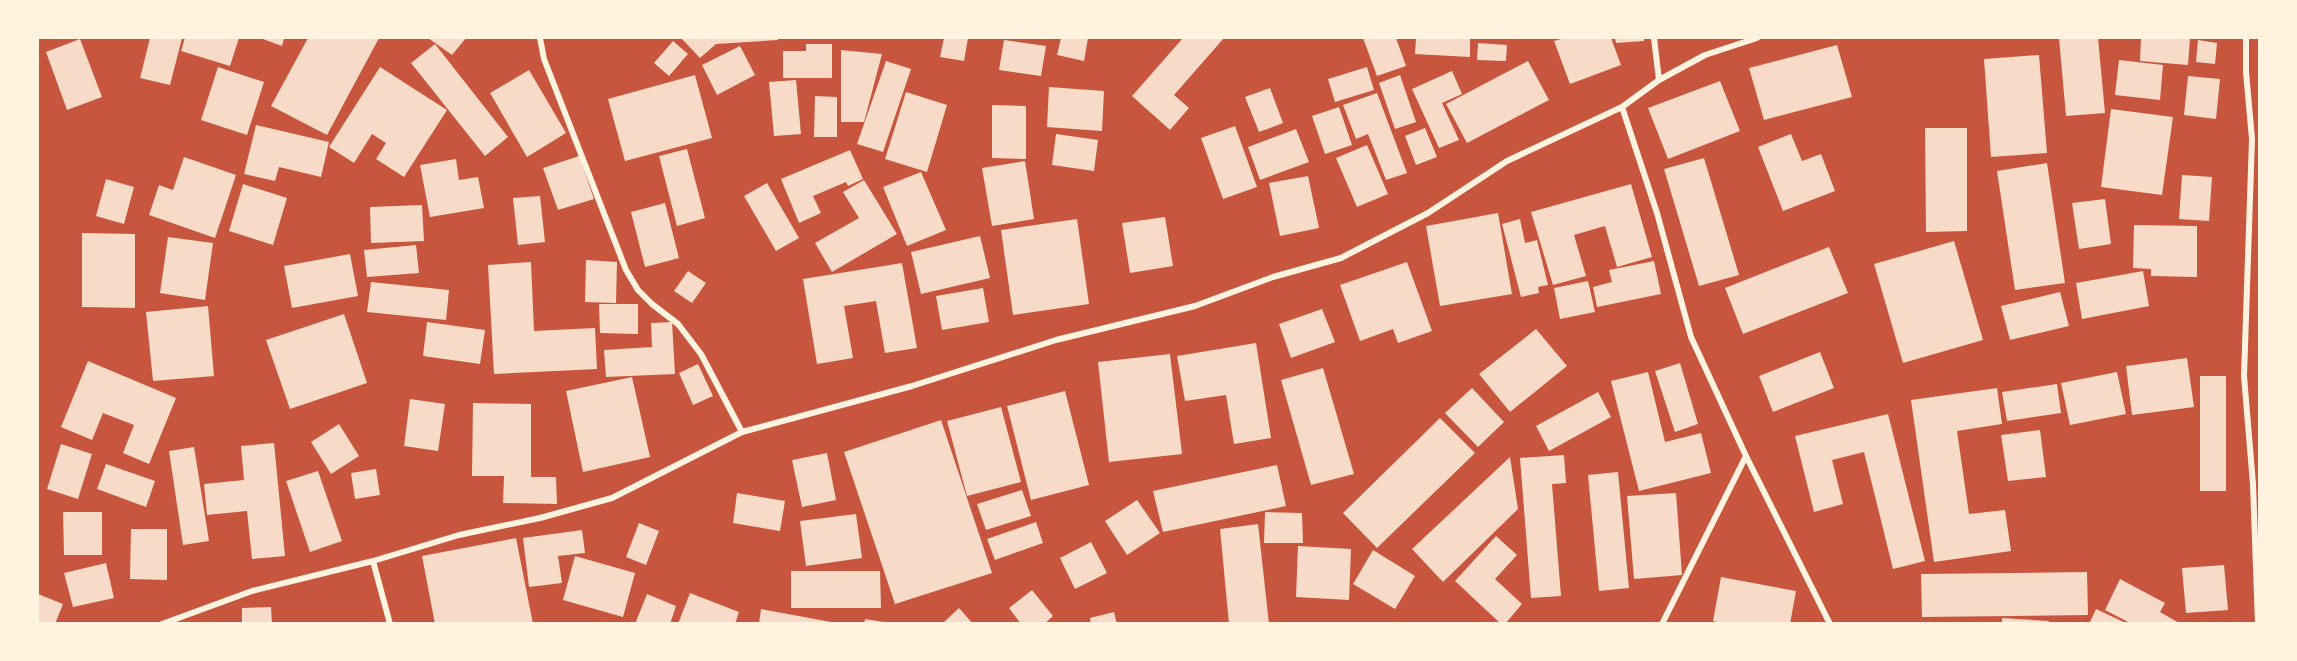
<svg xmlns="http://www.w3.org/2000/svg" width="2297" height="661" viewBox="0 0 2297 661" font-family="'Source Sans 3',sans-serif">
  <style>
    .building { fill: #f7dbc8 }
    .lines { fill: none; stroke-linecap: round; stroke-linejoin: round }
    .minor { stroke: #fff3e0; stroke-width: 6 }
  </style>
  <rect width="100%" height="100%" fill="#c8553d"/>
  <path class="building" d="M150,38H182L170,85L140,78Z
    M185,38H239L230,66L181,51Z
    M260,38H284L282,46Z
    M308,38H379L327,135L271,106Z
    M428,38H466L452,55Z
    M681,38H778V40L716,44L700,58Z
    M944,38H968L964,61L940,57Z
    M1061,38H1088L1084,61L1057,55Z
    M1183,38H1224L1174,95L1189,108L1170,130L1132,96Z
    M1363,38H1396L1406,66L1377,76Z
    M1416,38H1470V57L1415,54Z
    M1565,38H1611L1621,65L1570,84L1554,41Z
    M1615,38H1644V41L1616,43Z
    M2059,38H2098L2105,113L2066,116Z
    M2141,38H2190L2188,65L2140,61Z
    M80,39L102,97L67,110L46,52Z
    M1004,40L1046,46L1041,76L999,70Z
    M2198,40L2217,43L2215,64L2196,62Z
    M673,41L688,54L669,76L654,63Z
    M1478,43L1507,45L1506,61L1477,60Z
    M435,44L508,137L485,156L411,63Z
    M806,44H832V78H783V51H806Z
    M1837,45L1852,97L1764,120L1749,68Z
    M740,46L755,75L717,95L702,65Z
    M841,50L882,54L864,122H841Z
    M2039,55L2047,153L1991,157L1984,59Z
    M2119,60L2163,65L2160,100L2115,95Z
    M886,61L911,69L883,152L857,144Z
    M1528,61L1549,100L1467,143L1446,104Z
    M218,67L264,82L247,135L201,120Z
    M380,67L447,110L404,177L376,159L386,143L372,134L354,163L329,147Z
    M1367,67L1374,90L1335,102L1328,79Z
    M529,70L566,133L527,157L490,93Z
    M1452,71L1462,94L1442,103L1459,140L1439,148L1412,89Z
    M695,75L712,138L625,161L608,99Z
    M1400,75L1416,122L1395,129L1379,83Z
    M2188,76L2220,79L2216,119L2184,115Z
    M796,80L801,134L774,136L769,82Z
    M1720,81L1740,131L1668,159L1648,108Z
    M1049,87L1104,91L1102,131L1047,127Z
    M1270,88L1283,123L1259,132L1245,97Z
    M906,92L947,105L927,172L885,159Z
    M1377,93L1407,173L1386,180L1368,134L1356,139L1343,105Z
    M815,96L837,97V137H814Z
    M992,105L1026,106V159L992,158Z
    M1339,107L1352,145L1325,154L1312,116Z
    M2111,109L2173,117L2162,195L2101,187Z
    M256,125L329,142L321,177L279,167L275,181L244,174Z
    M1235,126L1257,187L1223,199L1201,138Z
    M1425,128L1437,157L1416,165L1405,136Z
    M1925,128H1967V231L1926,232Z
    M1296,129L1309,162L1260,180L1248,147Z
    M1056,134L1098,140L1094,171L1052,165Z
    M1791,134L1802,161L1821,154L1835,191L1783,211L1758,147Z
    M1367,145L1388,194L1357,207L1336,158Z
    M687,149L705,218L677,226L659,156Z
    M850,150L863,179L848,186L846,182L813,196L821,213L799,223L781,179Z
    M579,156L594,199L558,210L543,168Z
    M184,157L236,175L215,238L149,215L159,185L173,190Z
    M1704,158L1739,275L1699,286L1664,169Z
    M456,159L459,180L478,177L484,208L430,217L420,165Z
    M1025,161L1034,219L992,226L982,168Z
    M2047,163L2065,283L2015,290L1997,171Z
    M921,172L946,230L907,246L883,187Z
    M2182,175L2212,177L2209,221L2179,219Z
    M1308,176L1319,228L1280,236L1269,183Z
    M106,179L134,187L124,224L96,216Z
    M864,180L897,234L832,272L815,243L859,218L843,192Z
    M767,183L799,238L776,251L744,196Z
    M243,184L287,198L273,245L229,231Z
    M1631,184L1652,257L1617,267L1605,226L1574,235L1586,276L1553,285L1531,212Z
    M540,196L545,242L518,245L513,198Z
    M2105,199L2111,244L2079,249L2072,203Z
    M665,203L679,258L645,267L631,212Z
    M422,205L424,241L371,243L370,207Z
    M1498,213L1512,294L1440,306L1426,226Z
    M1165,217L1173,266L1130,273L1122,223Z
    M1077,219L1089,304L1013,315L1001,230Z
    M1520,219L1525,243L1537,240L1548,285L1538,287L1539,293L1521,297L1502,224Z
    M2134,225L2197,226V277L2151,276V269L2133,268Z
    M82,233L135,234V308L82,307Z
    M980,236L990,278L921,294L911,252Z
    M168,237L213,243L205,300L160,293Z
    M1954,241L1983,340L1903,363L1874,264Z
    M416,245L419,273L367,277L364,250Z
    M1829,247L1848,293L1743,334L1725,288Z
    M350,254L358,296L292,308L284,266Z
    M586,260L617,262L616,303L585,302Z
    M1654,261L1661,294L1597,307L1593,287L1612,282L1609,270Z
    M531,262L534,331L595,328L597,369L494,374L488,265Z
    M1407,262L1432,331L1398,343L1393,329L1360,341L1340,285Z
    M902,263L917,348L885,353L876,301L844,306L853,358L817,364L803,279Z
    M688,271L706,283L692,303L674,291Z
    M2143,271L2149,306L2082,319L2076,283Z
    M1588,281L1595,312L1560,319L1554,288Z
    M371,282L449,290L446,320L367,312Z
    M983,288L989,322L942,330L936,296Z
    M2060,292L2069,326L2010,340L2001,306Z
    M599,304H638V334L600,333Z
    M208,306L214,376L153,381L146,312Z
    M1322,309L1335,342L1291,358L1279,324Z
    M344,314L367,383L290,409L266,340Z
    M427,322L485,330L480,364L423,356Z
    M672,322L675,374L606,377L604,350L652,347L651,323Z
    M1536,329L1567,366L1510,412L1479,374Z
    M1256,343L1271,438L1234,444L1226,395L1185,401L1177,356Z
    M1820,352L1834,388L1773,412L1759,376Z
    M1170,354L1182,454L1109,462L1098,362Z
    M2187,358L2194,407L2132,415L2126,366Z
    M88,361L176,398L149,464L123,453L134,425L103,413L92,440L61,427Z
    M1680,363L1698,424L1675,432L1655,371Z
    M698,364L713,396L693,405L679,373Z
    M1323,368L1354,474L1311,485L1281,380Z
    M1648,372L1665,442L1701,433L1711,473L1639,491L1611,381Z
    M2117,372L2126,414L2070,425L2061,383Z
    M2200,376H2226V491H2200Z
    M632,377L650,457L583,472L566,391Z
    M2057,384L2061,413L2007,421L2002,392Z
    M1472,388L1504,422L1478,447L1445,413Z
    M1997,388L2002,424L1957,431L1969,514L2005,510L2011,551L1934,562L1911,400Z
    M1065,391L1089,485L1031,500L1007,406Z
    M1598,392L1611,417L1549,451L1536,426Z
    M410,399L445,404L438,451L404,446Z
    M473,403L531,404V477H556L557,504L503,503L504,476H472Z
    M1001,407L1021,482L967,496L947,421Z
    M1888,414L1925,561L1893,569L1864,452L1832,460L1843,504L1814,512L1795,436Z
    M1440,418L1475,453L1377,548L1343,513Z
    M941,420L992,573L895,604L844,452Z
    M339,424L359,456L331,474L311,442Z
    M2040,430L2046,477L2008,481L2001,435Z
    M274,443L285,556L252,559L247,511L207,515L204,484L244,480L241,446Z
    M61,444L92,454L78,499L47,489Z
    M194,447L209,541L183,545L169,451Z
    M827,453L836,500L802,507L792,460Z
    M1564,455L1566,483L1552,484L1561,596L1531,598L1520,458Z
    M1510,457L1518,509L1443,582L1412,549Z
    M106,464L155,481L146,507L97,489Z
    M1277,465L1286,506L1163,532L1153,491Z
    M376,469L380,495L355,499L351,473Z
    M318,471L342,541L310,552L286,481Z
    M1618,472L1629,588L1599,591L1588,475Z
    M1022,490L1031,516L986,530L977,504Z
    M737,493L785,501L780,531L733,523Z
    M1676,493L1682,575L1634,579L1627,496Z
    M1137,500L1160,533L1127,555L1105,521Z
    M63,512H102V555H64Z
    M1265,512L1302,513L1303,543H1264Z
    M856,514L862,558L806,566L800,521Z
    M1036,522L1043,543L995,560L987,539Z
    M639,523L659,531L646,565L626,557Z
    M1258,524L1269,624H1229L1220,529Z
    M131,529H167V580L130,579Z
    M582,530L585,553L558,556L562,583L529,587L523,538Z
    M1496,536L1517,555L1495,579L1522,604L1505,624H1501L1455,581Z
    M516,538L533,624H435L422,556Z
    M1091,542L1107,573L1075,589L1060,558Z
    M1298,546L1351,549L1349,600L1296,597Z
    M1373,550L1415,576L1395,609L1353,584Z
    M575,556L635,573L623,617L563,600Z
    M106,563L114,598L73,607L64,573Z
    M2224,565L2228,610L2186,613L2182,568Z
    M791,571H880L881,608H791Z
    M2087,572L2088,615L1922,617L1921,574Z
    M1721,577L1796,591L1790,624H1727L1713,621Z
    M2120,579L2165,603L2160,612L2181,624H2132L2105,610Z
    M1032,590L1053,616L1044,624H1021L1009,608Z
    M690,593L739,612L735,624H678Z
    M38,594L63,604L55,624L38,622Z
    M647,594L676,606L670,624H635Z
    M271,607L272,624H242V608Z
    M959,608L973,624H942Z
    M761,609L831,622V624H759Z
    M2096,609L2128,624H2089Z
    M1114,612L1117,624H1091L1090,618Z
    M2002,618L2049,621L2048,624H2002Z
    M865,619L884,622V624H864Z"/>
  <g class="lines">
    <path class="minor" d="M540,38L544,59L626,270L638,290L652,304L678,324L701,354L742,432
      M1654,38L1659,80
      M2246,38V72L2252,139L2244,376L2253,484L2258,624
      M1622,107L1657,213L1691,337L1746,456L1830,624
      M373,561L390,624
      M162,624L252,591L373,561L459,535L540,518L612,498L742,432L912,386L1056,340L1195,306L1273,277L1341,258L1428,213L1507,161L1622,107L1659,80L1705,55L1757,38
      M1662,624L1746,456"/>
  </g>
  <rect width="2297" height="661" fill="none" stroke="#fff3e0" stroke-width="78"/>
</svg>
